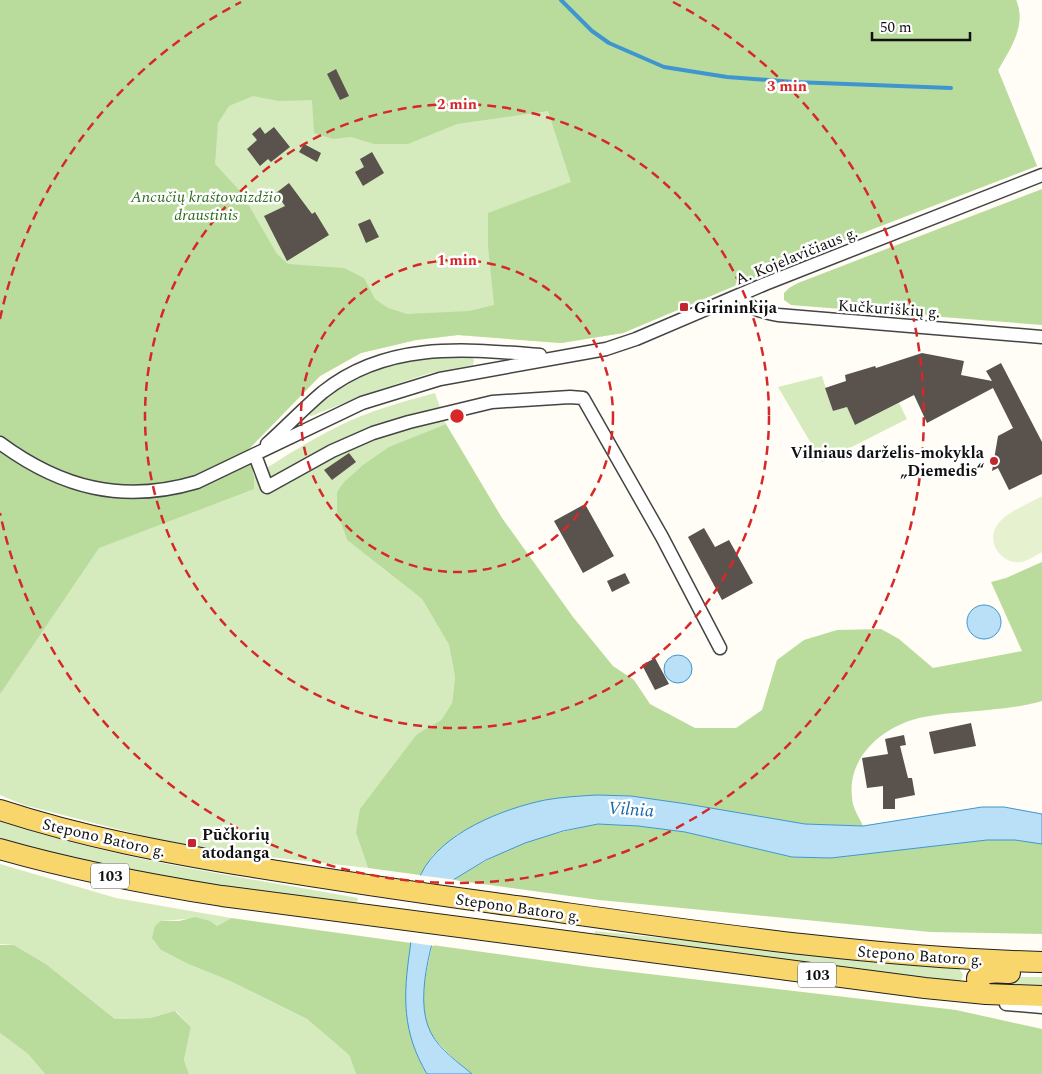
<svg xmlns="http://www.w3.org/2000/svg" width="1042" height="1074" viewBox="0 0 1042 1074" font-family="Spectral,serif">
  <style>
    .green { fill: #d5ebbd }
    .forest { fill: #b9dc9c; fill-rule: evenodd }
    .pitch { fill: #e6f2cf }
    .water { fill: #b9e0f7; stroke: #3f96cf }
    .pier { fill: #fffdf5 }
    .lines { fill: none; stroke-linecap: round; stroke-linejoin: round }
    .stream { stroke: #3f96cf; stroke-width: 4 }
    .building { fill: #5a524d }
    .street-casing { stroke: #444; stroke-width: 15 }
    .primary-casing { stroke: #222; stroke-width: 22 }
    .street { stroke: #fff; stroke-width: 12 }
    .primary { stroke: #f9d66b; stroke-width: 20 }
    .ring { fill: none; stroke: #d62828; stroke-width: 2.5; stroke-dasharray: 9 6 }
    .poi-dot { fill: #c4262e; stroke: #fff; stroke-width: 2 }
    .labels { text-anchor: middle; stroke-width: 5; stroke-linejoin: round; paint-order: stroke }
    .shield { fill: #fff; stroke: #585858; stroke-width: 1 }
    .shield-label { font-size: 15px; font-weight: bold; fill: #111 }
    .park-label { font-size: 16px; font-style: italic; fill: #2f6b1f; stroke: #fff }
    .street-label { font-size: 16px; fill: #111; stroke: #fff }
    .poi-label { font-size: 16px; font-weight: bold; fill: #111; stroke: #fff; text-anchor: start }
    .water-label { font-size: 18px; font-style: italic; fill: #1768a6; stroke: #fff }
    .centre { fill: #d62828; stroke: #fff; stroke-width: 2.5 }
    .ring-label { font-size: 15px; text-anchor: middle; font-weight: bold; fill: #d62828; stroke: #fff; stroke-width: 5; stroke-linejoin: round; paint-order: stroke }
  </style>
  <rect width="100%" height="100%" fill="#fffdf5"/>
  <path class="green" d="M0,0H1016C1027,25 1010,49 998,70L1037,166L839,242L623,333L561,343L458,335L416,340L361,353L320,376L248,450L254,476C281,459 308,441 337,427C368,411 402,402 435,393L446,424L424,433L337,492V512L347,540L422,599L449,645L455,677L452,703L441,720L417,734L356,833L368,868L234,853L152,838L24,805L0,795Z
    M468,356L472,357L474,360L473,365L430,373L375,391L311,416L309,415V411C344,384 376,365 421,358C436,355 452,357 468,356Z
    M822,376L833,411L847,407L855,425L899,403L907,419L822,462L778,387Z
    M0,821C116,860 238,876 358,898L357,902L247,891L81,861L0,841Z
    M0,864L116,898L231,918L217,926C198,913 182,921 161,921V950L188,964L230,981L307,1019L349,1055L356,1074H189L184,1060L191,1027L176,1011L150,1018L115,1019L46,964L14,945L0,944Z
    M595,931L959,968L963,975L960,983L647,943L595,935Z
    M995,977H1042V990L991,987L987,980Z
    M0,1033L28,1054L45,1074H0Z"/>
  <path class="forest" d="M0,0H1016C1027,25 1010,49 998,70L1037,166L839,242L623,333L561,343L458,335L416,340L361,353L320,376L248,450L254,477V489L99,548L0,694ZM253,96L279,101L312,100L314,133L333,139L351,137L374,144H408L457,124L548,111L571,182L488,213V246L494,305L469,311L407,314L388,308L375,299L364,278L344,268L288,264L277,254L241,192L215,164L218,123L229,106Z
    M1042,189V325L791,305L784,300V293L789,288L798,283Z
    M446,424L502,518L573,617L613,666L634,680L650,704L695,728H736L762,710L777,660L804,640L837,630L881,629L899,639L933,668L1022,651L991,582L1006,578L1042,562V701C1004,712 963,710 924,717C886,724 847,755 852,797C852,807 859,817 863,826L805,824L631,796L597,795L545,800L498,814L458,834L433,855L420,875L368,868L356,833L360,809L417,734L441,720L452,703L455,677L449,645L422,599L347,540L337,512V492L344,482L363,465L389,447Z
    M598,824L638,826L685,832L792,857L831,858L987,840H1015L1042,844V934L930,932L599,900L453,880C477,866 501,851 526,842C550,834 574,829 598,824Z
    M195,917L210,921L217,926L231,918L411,943C404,992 401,1030 427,1074H356L349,1055L307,1019L230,981L188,964L161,950L152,938L155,926L161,921H179Z
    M0,945H14L46,964L115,1019L150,1018L175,1011L191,1027L184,1060L189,1074H45L28,1054L0,1033Z
    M432,945L590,967L956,1010L1042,1029V1074H472C458,1062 444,1051 433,1036C414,1011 427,973 432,945Z"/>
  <path class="pitch" d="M1042,496V552C1036,555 1028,561 1021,562C1005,565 987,546 995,529C1002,513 1027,505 1042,496Z"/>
  <path class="water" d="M967 622a17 17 0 1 1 34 0a17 17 0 1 1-34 0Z
    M664 669a14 14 0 1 1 28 0a14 14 0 1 1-28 0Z
    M597,795L631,796L687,804L805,824L863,826L982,807H1004L1042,814V844L1015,840H987L831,858L792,857L685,832L638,826L598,824L563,831L525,843L486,860L453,880L449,887C437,927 411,995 431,1033C440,1050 458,1062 472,1074H427C402,1032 403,996 410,949C412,931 414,914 417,896C418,889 418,880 421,874C441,833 502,809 545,800C562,797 580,796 597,795Z"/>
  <path class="pier" d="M417,875L457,880L451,888L434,946L408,942Z"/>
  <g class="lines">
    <path class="stream" d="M561,0L592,31L609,43L664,67L727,77L794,82L951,88"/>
  </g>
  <path class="building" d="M336,69L349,96L340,100L327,74Z
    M260,127L265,134L274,127L290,147L271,162L268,159L260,166L247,149L257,140L252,134Z
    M304,144L321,153L317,162L299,152Z
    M372,152L384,173L363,186L355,172L364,167L360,159Z
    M289,183L312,214L315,212L329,235L287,261L264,216L285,206L276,193Z
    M370,219L379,237L366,243L358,224Z
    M922,353L964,361L961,375L992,381L986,371L1001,363L1042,442V474L1009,490L998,468L992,471L998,436L1013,428L993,388L927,423L914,395L855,425L847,407L833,411L825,388L846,381L845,375L875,366L876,368Z
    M349,453L356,462L332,480L324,470Z
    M585,504L614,556L583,573L554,521Z
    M704,528L715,547L729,540L753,583L722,600L688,537Z
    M625,573L630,583L612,592L607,581Z
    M655,658L669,684L655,690L642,665Z
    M971,723L976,746L934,754L929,732Z
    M904,735L906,745L900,746L908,778H912L915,795L895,799V809H883V786L867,788L862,758L888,754L885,739Z"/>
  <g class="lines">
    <g class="street-casing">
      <path id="street" d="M742,294C750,311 761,311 778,315L1042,337
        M0,443C61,488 123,504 197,482L362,403L440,379L606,349L636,339L765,284L1042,175
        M267,444C286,427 304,408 323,392C387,341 464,349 540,355
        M255,455L267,487L332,451L373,433L409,422L492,402L570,397L583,398L662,537L720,648
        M1006,1004L1042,1007"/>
    </g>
    <g class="primary-casing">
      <path id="primary" d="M0,810C82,837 168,853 253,867C333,880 414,892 494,903C676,928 858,957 1042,962
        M0,849C73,870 147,884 222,896L925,988L986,994L1042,996
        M986,994C980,989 977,986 977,978C985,970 999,973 1010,973"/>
    </g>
    <use href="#street" class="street"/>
    <use href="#primary" class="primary"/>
  </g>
  <g class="ring">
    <circle cx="457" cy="416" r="156"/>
    <circle cx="457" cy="416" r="312"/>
    <path d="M0 319A467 467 0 0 1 241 2M673 2A467 467 0 1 1 0 513"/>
  </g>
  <g class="poi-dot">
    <rect x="679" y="302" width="10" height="10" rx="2.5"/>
    <circle cx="994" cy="461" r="5"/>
    <rect x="187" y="838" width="10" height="10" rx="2.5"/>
  </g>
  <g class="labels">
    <g class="shield">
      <rect x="91" y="863.5" width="38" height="25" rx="4"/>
      <rect x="798" y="962.5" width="38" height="25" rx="4"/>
    </g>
    <g class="shield-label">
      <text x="110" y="881">103</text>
      <text x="817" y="980">103</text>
    </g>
    <g class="park-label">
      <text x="206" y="202">Ancučių kraštovaizdžio<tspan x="206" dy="18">draustinis</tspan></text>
    </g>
    <g class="street-label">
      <text transform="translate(796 255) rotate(-22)" y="6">A. Kojelavičiaus g.</text>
      <text transform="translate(889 308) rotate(4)" y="6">Kučkuriškių g.</text>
      <text transform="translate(104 837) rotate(13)" y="6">Stepono Batoro g.</text>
      <text transform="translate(518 907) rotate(8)" y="6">Stepono Batoro g.</text>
      <text transform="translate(920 955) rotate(4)" y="6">Stepono Batoro g.</text>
    </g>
    <g class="poi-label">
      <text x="694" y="313">Girininkija</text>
      <text x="984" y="458" text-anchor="end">Vilniaus darželis-mokykla<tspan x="984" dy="18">„Diemedis“</tspan></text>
      <text x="202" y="840">Pūčkorių<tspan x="202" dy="18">atodanga</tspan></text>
    </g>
    <g class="water-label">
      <text transform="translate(631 809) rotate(4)" y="6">Vilnia</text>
    </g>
  </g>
  <circle cx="457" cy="416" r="8" class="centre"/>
  <g class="ring-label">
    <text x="787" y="91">3 min</text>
    <text x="457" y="109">2 min</text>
    <text x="457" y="265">1 min</text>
  </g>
  <path d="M872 32v8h98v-8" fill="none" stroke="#111111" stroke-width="2.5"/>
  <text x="880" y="32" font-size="15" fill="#111111" stroke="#ffffff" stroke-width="4" paint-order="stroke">50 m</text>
</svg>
